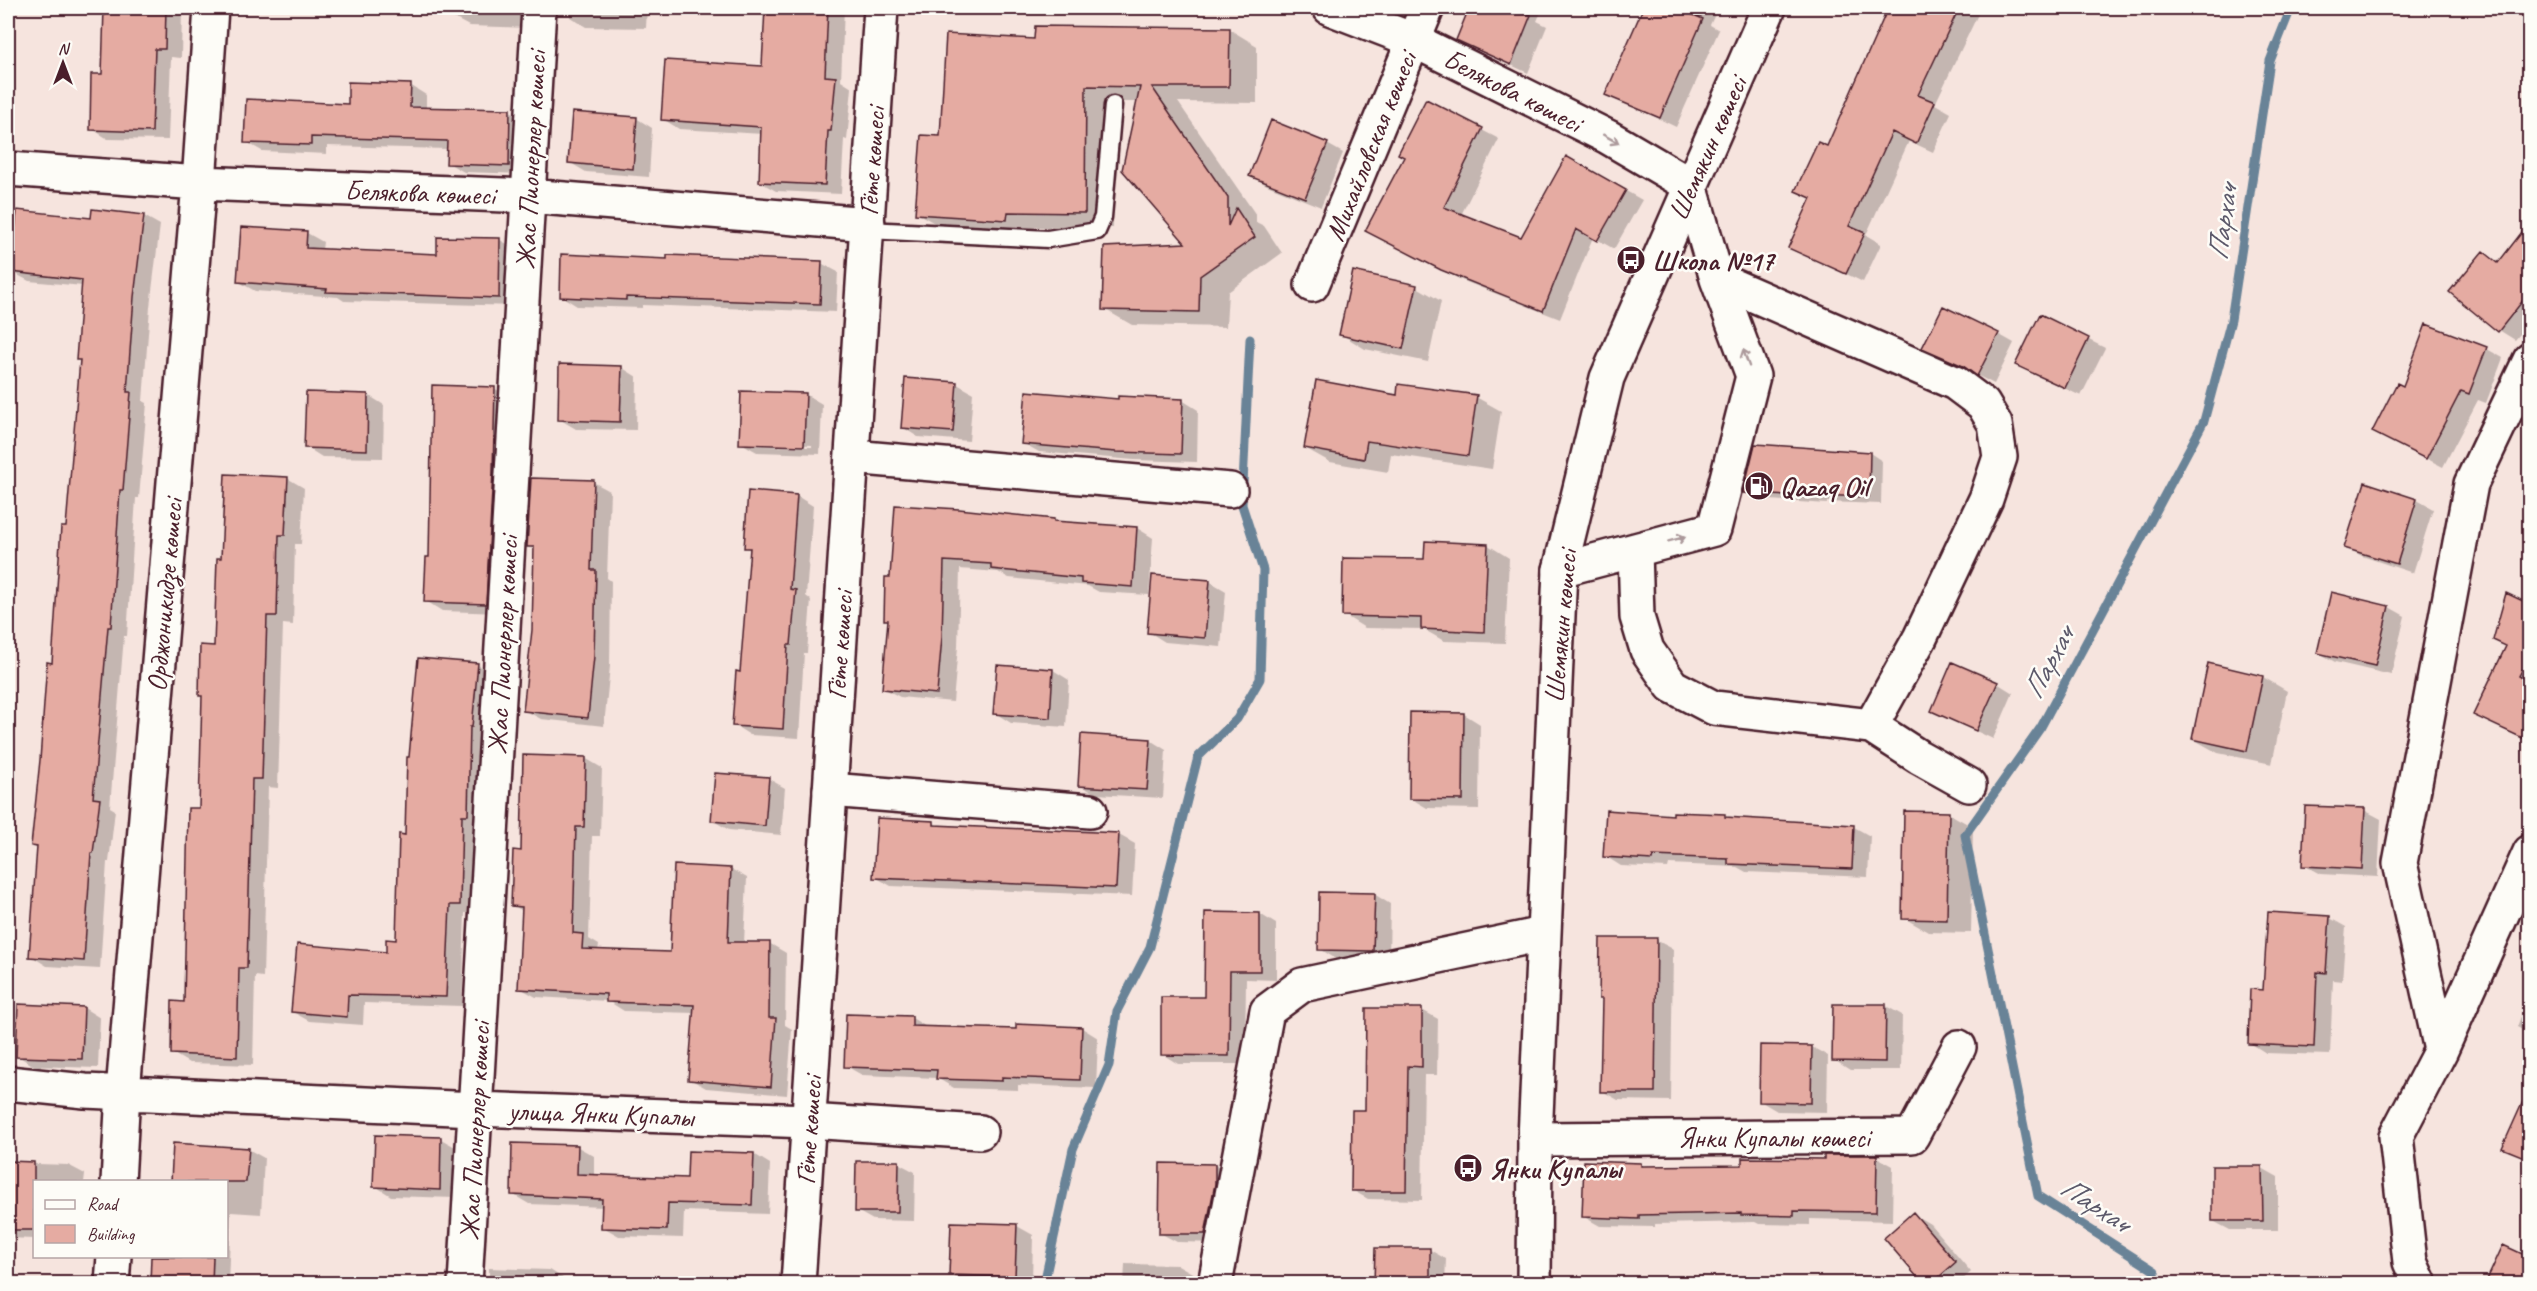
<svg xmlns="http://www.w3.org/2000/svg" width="2537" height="1291" viewBox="0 0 2537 1291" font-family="Caveat,sans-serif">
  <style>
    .shadow { fill: #0003; fill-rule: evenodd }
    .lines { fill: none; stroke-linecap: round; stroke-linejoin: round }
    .stream { stroke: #698397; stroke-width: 9 }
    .building { fill: #e5aba2; stroke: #4a1f2b; stroke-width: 1.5 }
    .lane-casing { stroke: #4a1f2b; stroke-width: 21 }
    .street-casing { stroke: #4a1f2b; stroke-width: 38 }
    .secondary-casing { stroke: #4a1f2b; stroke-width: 38 }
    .lane { stroke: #fdfcf7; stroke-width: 16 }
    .street { stroke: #fdfcf7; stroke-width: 33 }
    .secondary { stroke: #fdfcf7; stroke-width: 33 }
    .oneway { stroke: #ac999b }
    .labels { text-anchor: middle; stroke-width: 5; stroke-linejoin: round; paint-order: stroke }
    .street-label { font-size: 28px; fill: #4a1f2b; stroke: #fdfcf7 }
    .poi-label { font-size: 28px; font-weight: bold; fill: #4a1f2b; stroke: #fdfcf7; text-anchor: start }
    .water-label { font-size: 30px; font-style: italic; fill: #5c596a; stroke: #fdfcf7 }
  </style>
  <rect width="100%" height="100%" fill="#f6e4de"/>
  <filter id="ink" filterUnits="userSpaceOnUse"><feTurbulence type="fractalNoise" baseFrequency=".0167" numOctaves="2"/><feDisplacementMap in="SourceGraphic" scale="12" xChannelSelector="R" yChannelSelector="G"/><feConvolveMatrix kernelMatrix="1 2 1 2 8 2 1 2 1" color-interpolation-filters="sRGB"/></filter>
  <g filter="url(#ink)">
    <path class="shadow" d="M105,8H182L181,58L171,57L168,140L108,139L92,129L103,76Z
      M269,8H331V10Z
      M453,8H530L529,28L469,26L452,17Z
      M570,8H647L646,28L586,27L570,17Z
      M766,8H844L841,81L852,88L847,140L844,139L841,194L776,191L760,182L763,134L679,129L663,119L763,68Z
      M1378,8H1406L1402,17Z
      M1470,8H1543L1537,21L1547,26L1528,73L1458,40Z
      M1645,8H1718L1710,25L1719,30L1676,127L1607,94Z
      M1891,8H1981L1935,104L1951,113L1933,152L1909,141L1866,235L1881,244L1863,282L1790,247L1812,199L1797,190L1828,148Z
      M1229,29L1257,46V103L1178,102L1256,215V222L1264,226L1282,253L1228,292L1226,327L1132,325L1104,309L1188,245L1138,102H1114L1113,228L1035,227V235L945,229L917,213L941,138L1036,41Z
      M410,85L426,95V109L510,111L526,120L525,174L464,172L448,163V149L327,146V154L262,151L246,142Z
      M1426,101L1499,139L1461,215L1521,239L1567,158L1642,200L1614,249L1593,237L1560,319L1459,279L1383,239L1406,157Z
      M636,118L652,128L649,177L586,172L569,162Z
      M1327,144L1343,153L1321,207L1267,185L1250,175Z
      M144,216L160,225L150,307L143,401L147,403L139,498H136L127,636H124L110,807L115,810L109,862H107L100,969L47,966L31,956L38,849L32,846L67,529L82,361L78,359L83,286L29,281L12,272L93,220Z
      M2530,225V322L2515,340L2499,330L2483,253L2500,262Z
      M307,233L323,242L322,250L438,256L439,238L500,240L516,249L515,306L344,301L338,297L255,291L239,282Z
      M668,261L821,263L838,272L836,312L642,305V308L577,306L561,296Z
      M1417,287L1441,301L1428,362L1365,349L1341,334Z
      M2041,316L2105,348L2081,396L2034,374Z
      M2427,326L2487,349L2503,358L2486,403L2478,400L2443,467L2390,440L2403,388Z
      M1998,334L2014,343L1994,384L1924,348Z
      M621,367L637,377L636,430L576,429L559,419Z
      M957,384L973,393L969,441L918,437L902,427Z
      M494,388L510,398L502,613L442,611L426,601L430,559Z
      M805,394L822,404L820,454L757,452L741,443ZM756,443L812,445V447L756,446Z
      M368,395L384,405L383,458L322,457L306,447Z
      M1398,397H1476L1501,411L1492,469L1391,454L1388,472L1330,462L1305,448Z
      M1182,400L1198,410L1197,462L1134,460L1039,452L1023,443Z
      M1870,453L1882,461L1881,504L1827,502V504L1757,499L1744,492Z
      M287,478L304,488L301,544H295L293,625L283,624L278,788L268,787L263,977L255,976L253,1065L189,1063L172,1053L185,1003L223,560Z
      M593,482L610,491L607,578L611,581L610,666L604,726L541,719L524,710L533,630L535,550L528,546Z
      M2366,484L2417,500L2433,509L2413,573L2362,556L2345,547Z
      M797,496L813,506L806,596L811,600L807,653H804L799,738L750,735L734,725L741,673L752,551L745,547Z
      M1054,521L1057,523L1137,528L1153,538L1149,595L1099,592L1088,586L1009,578L998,572L960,569L958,647L953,702L900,697L883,688L890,622L885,619L886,579Z
      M1488,545L1509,558L1505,643L1444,641L1423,629L1365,628L1344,615L1425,561Z
      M1209,581L1226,591L1221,647L1165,642L1149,632Z
      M2507,595L2530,605V742L2491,723L2508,647Z
      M2389,607L2405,616L2391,675L2335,662L2319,653Z
      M478,665L494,674L476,913H465L462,1006L364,1003L363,1025L309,1021L293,1012L387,953L398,941L406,836Z
      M1053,670L1069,680L1066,727L1011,723L995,713Z
      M2263,677L2287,691L2272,764L2218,753L2193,739Z
      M1997,683L2013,693L1993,739L1933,711Z
      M1411,714H1464L1480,724L1479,809L1427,808L1410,798Z
      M1150,740L1166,750L1163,798L1096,794L1079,785Z
      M585,758L602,768L600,836H592L589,939L599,945L598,951L671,953L731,869L747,878L744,943H769L786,953L785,1025L792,1029L787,1095L706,1088L690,1079L695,1013L624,1011L608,1001L536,997L520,988L524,912L513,905L522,852Z
      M769,779L785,788L781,835L729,830L712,820Z
      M2364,810L2381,819L2378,877L2320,874L2304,865Z
      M1948,813L1973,827L1971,933L1928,932L1904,918Z
      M1724,815L1730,819L1854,827L1870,836L1868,877L1746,872L1737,867L1669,864L1668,868L1621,866L1605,856L1674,816Z
      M934,823L941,827L1119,835L1135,844L1132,896L891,886L875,877Z
      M1374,894L1390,904L1389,959H1336L1320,949Z
      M1260,914L1276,924V980L1246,979L1245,1064H1178L1162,1054L1205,999Z
      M2330,918L2346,927L2342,981L2333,980L2330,1055L2266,1053L2250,1043L2264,991Z
      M1656,940L1673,949L1671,1101L1618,1100L1602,1091L1603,1000L1601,998Z
      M2530,992V1034L2517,1027Z
      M1886,1006L1902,1015L1901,1070H1850L1834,1060Z
      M84,1008L100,1018L98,1068L34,1066L18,1056Z
      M1422,1010L1438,1019L1437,1075H1424L1422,1200L1368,1199L1352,1190L1367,1112Z
      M912,1018L928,1028L1018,1030L1082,1028L1098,1038L1096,1088L1018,1085V1090L954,1088L937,1078L862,1075L846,1066Z
      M1812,1047L1828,1056L1827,1112L1777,1111L1760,1101Z
      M2527,1098L2530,1099V1160L2504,1147Z
      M441,1139L457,1148L455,1198L391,1196L375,1186Z
      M578,1147L594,1156V1176L689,1179L754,1154L770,1164L768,1214L684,1211L683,1238L619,1236L603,1227L604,1207L529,1204L512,1194Z
      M248,1149L264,1158L261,1214L231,1212L228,1284H151L152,1256H226V1182Z
      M1877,1157L1893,1166L1892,1221L1810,1219V1225L1759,1224L1755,1222L1655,1224V1227L1600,1226L1584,1217L1640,1164L1647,1168L1743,1167Z
      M8,1163L68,1165L85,1174L84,1182H34V1239L8,1238Z
      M898,1163L915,1172L914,1221L873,1220L857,1211Z
      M1215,1165L1231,1175L1222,1243L1177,1242L1160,1233Z
      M2262,1168L2278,1177V1230H2230L2213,1221Z
      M1913,1214L1930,1224L1971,1272L1958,1284H1925Z
      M1017,1226L1033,1235L1032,1284L967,1283L951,1274Z
      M1430,1250L1446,1259L1445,1284H1376Z
      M1125,1264L1178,1265L1194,1274V1284H1124Z
      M489,1268L550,1270L566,1280V1284H489Z"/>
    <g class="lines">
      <path class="stream" d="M1044,1284L1073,1149L1109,1065L1117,1011L1150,947L1198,757L1237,719L1260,679L1263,570L1242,505L1250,339
        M2156,1284L2155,1271L2038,1196L1965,835L2041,727L2204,421L2231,320L2270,61L2291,8"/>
    </g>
    <path class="building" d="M104,8H166L165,49H155L152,132L90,130L91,74H102Z
      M765,8H828L825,76L836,77L831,131H828L825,185L759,182L761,127L661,120L665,60L762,66Z
      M1469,8H1511L1531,15L1511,65L1456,40Z
      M1643,8H1676L1703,19L1660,118L1605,95Z
      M1888,8H1959L1918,95L1935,102L1916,144L1892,132L1849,226L1865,233L1846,274L1788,248L1811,198L1795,191L1818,142L1827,146Z
      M1035,26L1230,28L1229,87H1152L1228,198V226L1236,208L1255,237L1200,276L1199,312L1102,310L1104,247L1185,243L1122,170L1140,87L1086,86L1085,213L1008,212L1007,220L915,214L921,135L940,136L946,34L1034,39Z
      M348,82L411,84L410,107L510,109L509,166L446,164L447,141L311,137V145L244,143L246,99L348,104Z
      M1426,99L1483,128L1444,207L1521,237L1566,156L1626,190L1597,241L1576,229L1543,311L1441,270L1365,231L1404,157L1398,154Z
      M572,112L637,117L633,169L568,163Z
      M1271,120L1328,143L1305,198L1249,176Z
      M92,209L144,215L134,297L127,392H131L123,490H120L111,627H108L93,798L100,799L93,853H91L84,961L29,957L37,847L31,846L40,760L47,662L52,663L61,527H66L80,360H76L82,280L11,272L17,210L91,218Z
      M2529,223V293L2498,332L2449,292L2483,251L2498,263Z
      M241,227L307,231L306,248L437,254V237L500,238L499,298L326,292L327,289L237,282Z
      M561,254L667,259V255L822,261L820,304L626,297V300L560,297Z
      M1353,271L1417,285L1403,349L1339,335Z
      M1943,306L1999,333L1977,376L1963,366L1922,348Z
      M2040,314L2089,338L2065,388L2015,365Z
      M2426,324L2487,347L2469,394L2461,391L2426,459L2372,432L2397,383L2403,386Z
      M559,364L622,366L620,422L558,420Z
      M905,378L957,382L953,432L901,428Z
      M1316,380L1397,395L1398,384L1477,395L1468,456L1367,441L1364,459L1304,448Z
      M432,385L495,387L493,472L486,604L424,602L426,557H429Z
      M741,391L806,393L804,446L739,444Z
      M1026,391L1118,399V396L1183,399L1181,454L1116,452L1021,444Z
      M306,392L368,394L367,450L304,448Z
      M1755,444L1870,452L1869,497L1815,495V498L1743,493Z
      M225,474L288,477L285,535H279L277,616H267L262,779H252L247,968H239L237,1057L171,1054L172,1001L184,1002L188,808H199L202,696H199L200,645L214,646L217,558H221Z
      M531,478L594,480L591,570H596L594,656L588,718L523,711L532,630L534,547H527Z
      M2365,482L2417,499L2397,564L2344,548Z
      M748,491L797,495L790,589L796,590L791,645H788L783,729L732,726L736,671L740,672L750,548H744Z
      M895,505L959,509L1054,519V521L1137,527L1133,587L1081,583V578L991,569V564L944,561L942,637L937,694L882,689L888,620H884L885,577H890Z
      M1425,541L1488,544L1484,632L1421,629V618L1342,616L1343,558L1424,559Z
      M1152,575L1210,580L1205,638L1147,633Z
      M2331,592L2389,606L2375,666L2317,653Z
      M2506,593L2527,603L2529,598V657L2519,676L2529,682V741L2473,715L2506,646L2493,640Z
      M418,658L478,663L472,727H470L468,815H462L460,905H450L446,997L348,995L347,1017L291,1012L297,944L386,952V939L396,940L399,834L405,835L407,757H409Z
      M1952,662L1998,682L1976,731L1931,711Z
      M2208,663L2263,676L2247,751L2192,739Z
      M997,665L1053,669L1050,718L993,714Z
      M1410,712L1464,713L1463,800L1409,799Z
      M1081,734L1151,739L1147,790L1078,786Z
      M523,755L586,757L584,827H576L573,933L583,934L582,949L670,952L674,865L731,868L728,942H770L769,1018H776L771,1087L688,1080L694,1005L606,1002V994L518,989L522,907L511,906L513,850L521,851Z
      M715,773L769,777L765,826L711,821Z
      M2305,806L2365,808L2362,869L2302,866Z
      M1606,810L1673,815V812L1725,814V817L1854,825L1852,869L1728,864V859L1653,856L1652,860L1603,857Z
      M1904,811L1949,812L1947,920L1902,919Z
      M877,818L934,821V825L1119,833L1116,888L873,878Z
      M1319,892L1375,893L1373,951L1318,950Z
      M1205,912L1260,913V971H1230L1229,1056L1161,1055V997H1204Z
      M2268,912L2330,916L2326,973L2317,972L2314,1047L2248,1044L2250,989L2263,990Z
      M1600,938H1657L1655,1092H1600L1602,999H1599Z
      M18,1004L84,1007L82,1059L16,1057Z
      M1833,1004H1886L1885,1062L1832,1061Z
      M1366,1008H1422V1067L1408,1066L1406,1191H1351L1352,1110H1365Z
      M846,1014L912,1016V1026L1016,1029V1024L1082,1027L1080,1080L1002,1077V1081L936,1079L937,1070L844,1067Z
      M1760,1045L1812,1046L1811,1103L1759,1102Z
      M2529,1088V1159L2502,1148Z
      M375,1135L441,1137L440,1190L373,1187Z
      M173,1143L249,1148L246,1182H171Z
      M512,1143L578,1145L577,1174L687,1178L688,1151L754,1153L752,1205L668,1203L667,1230L601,1228L602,1199L511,1195Z
      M1824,1155H1877L1876,1212L1794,1211V1216L1741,1215V1213L1639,1215V1219L1582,1217L1584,1161L1641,1163V1166L1742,1165V1158L1824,1159Z
      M8,1161L34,1162V1230H8Z
      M856,1161H899L898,1212H855Z
      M1160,1163L1215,1164V1184L1205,1234H1159Z
      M2212,1166H2262L2263,1221H2212Z
      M1913,1212L1956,1262L1931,1284H1923L1884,1238Z
      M951,1222L1017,1224L1015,1277L949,1275Z
      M2503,1245L2529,1257V1284H2485Z
      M1375,1248H1430V1284H1374Z
      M151,1257H213L212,1284H150Z"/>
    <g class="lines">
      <g class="lane-casing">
        <path id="lane" d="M867,230L1048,239L1097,231L1103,217L1113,105"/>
      </g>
      <g class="street-casing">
        <path id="street" d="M1330,8L1413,40L1608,137L1690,185L1717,279L1753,376L1714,529L1560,570
          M8,169L199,183L528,196L868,224
          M1717,279L1955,383L1983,404L1995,424L2000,457L1986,499L1920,638L1871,726
          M1312,285L1427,8
          M852,457L1230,490
          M1635,550L1637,617L1647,650L1672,686L1714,708L1871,726L1919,757L1969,785
          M830,790L1090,811
          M2441,1050L2400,863L2471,484L2530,360
          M8,1083L85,1091L475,1109L808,1121L980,1132
          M1535,1139L1912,1136L1959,1047
          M118,1182L123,1092L199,183L211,8
          M112,1284L114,1256
          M465,1284L539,8
          M1215,1284L1267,1011L1302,985L1543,934
          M2420,1284L2410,1262L2396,1136L2441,1050L2530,852"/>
      </g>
      <g class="secondary-casing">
        <path id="secondary" d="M798,1284L881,8
          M1534,1284L1535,1139L1560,570L1607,378L1769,8"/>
      </g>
      <use href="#lane" class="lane"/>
      <use href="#street" class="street"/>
      <use href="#secondary" class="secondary"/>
    </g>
    <defs><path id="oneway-shaft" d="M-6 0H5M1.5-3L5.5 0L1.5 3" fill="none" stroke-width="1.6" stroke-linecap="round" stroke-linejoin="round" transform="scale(1.5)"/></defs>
    <g class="oneway">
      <use href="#oneway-shaft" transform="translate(1611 139) rotate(29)"/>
      <use href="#oneway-shaft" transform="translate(1746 358) rotate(-110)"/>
      <use href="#oneway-shaft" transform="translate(1677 539) rotate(-15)"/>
    </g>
  </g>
  <defs>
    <g id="bus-disc" transform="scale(1.5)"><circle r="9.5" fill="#4a1f2b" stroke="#fdfcf7"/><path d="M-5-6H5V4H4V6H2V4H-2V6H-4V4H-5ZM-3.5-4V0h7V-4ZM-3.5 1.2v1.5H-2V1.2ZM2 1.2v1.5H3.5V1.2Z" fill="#fff"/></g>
    <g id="fuel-disc" transform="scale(1.5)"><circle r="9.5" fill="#4a1f2b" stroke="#fdfcf7"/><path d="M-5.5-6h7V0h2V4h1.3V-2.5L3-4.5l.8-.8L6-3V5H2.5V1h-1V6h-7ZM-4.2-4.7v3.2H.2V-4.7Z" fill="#fff"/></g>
  </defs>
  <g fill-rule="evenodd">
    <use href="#bus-disc" x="1631" y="260"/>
    <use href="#fuel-disc" x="1759" y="486"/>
    <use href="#bus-disc" x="1468" y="1168"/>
  </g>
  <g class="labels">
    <g class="street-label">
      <text transform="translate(1513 90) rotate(27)" y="10">Белякова көшесі</text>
      <text transform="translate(1370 146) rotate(-68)" y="10">Михайловская көшесі</text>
      <text transform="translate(1707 148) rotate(-66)" y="10">Шемякин көшесі</text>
      <text transform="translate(530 160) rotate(-87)" y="10">Жас Пионерлер көшесі</text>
      <text transform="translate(871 161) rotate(-86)" y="10">Гёте көшесі</text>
      <text transform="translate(420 192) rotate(2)" y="10">Белякова көшесі</text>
      <text transform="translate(164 595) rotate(-85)" y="10">Орджоникидзе көшесі</text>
      <text transform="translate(1560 626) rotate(-85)" y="10">Шемякин көшесі</text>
      <text transform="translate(502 645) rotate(-87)" y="10">Жас Пионерлер көшесі</text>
      <text transform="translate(839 645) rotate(-86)" y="10">Гёте көшесі</text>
      <text transform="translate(601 1113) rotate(2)" y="10">улица Янки Купалы</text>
      <text transform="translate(808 1130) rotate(-86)" y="10">Гёте көшесі</text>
      <text transform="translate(474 1131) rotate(-87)" y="10">Жас Пионерлер көшесі</text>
      <text x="1774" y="1147">Янки Купалы көшесі</text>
    </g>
    <g class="poi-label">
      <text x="1652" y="270">Школа №17</text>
      <text x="1780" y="496">Qazaq Oil</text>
      <text x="1489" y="1178">Янки Купалы</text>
    </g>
    <g class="water-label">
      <text transform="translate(2222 223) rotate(-82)" y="10">Пархач</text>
      <text transform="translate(2048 663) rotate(-62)" y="10">Пархач</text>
      <text transform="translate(2095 1204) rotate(33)" y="10">Пархач</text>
    </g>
  </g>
  <rect width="2537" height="1291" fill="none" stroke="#fdfcf7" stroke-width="30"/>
  <rect x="15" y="15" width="2507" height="1261" fill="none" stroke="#4a1f2b" stroke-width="2" filter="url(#ink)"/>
  <rect x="33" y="1180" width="195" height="78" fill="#fdfcf7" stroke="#b5a4a5" stroke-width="1.5"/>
  <rect x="45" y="1200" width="30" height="9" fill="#fdfcf7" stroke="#b5a4a5" stroke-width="1.5"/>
  <text x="87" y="1210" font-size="18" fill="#4a1f2b">Road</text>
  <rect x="45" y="1225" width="30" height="18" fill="#e5aba2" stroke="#b5a4a5" stroke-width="1.5"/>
  <text x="87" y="1240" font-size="18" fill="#4a1f2b">Building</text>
  <g transform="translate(63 63)" stroke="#fdfcf7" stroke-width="4.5" paint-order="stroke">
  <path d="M0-4.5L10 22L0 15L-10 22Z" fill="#4a1f2b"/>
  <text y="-9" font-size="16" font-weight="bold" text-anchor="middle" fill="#4a1f2b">N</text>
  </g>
</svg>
